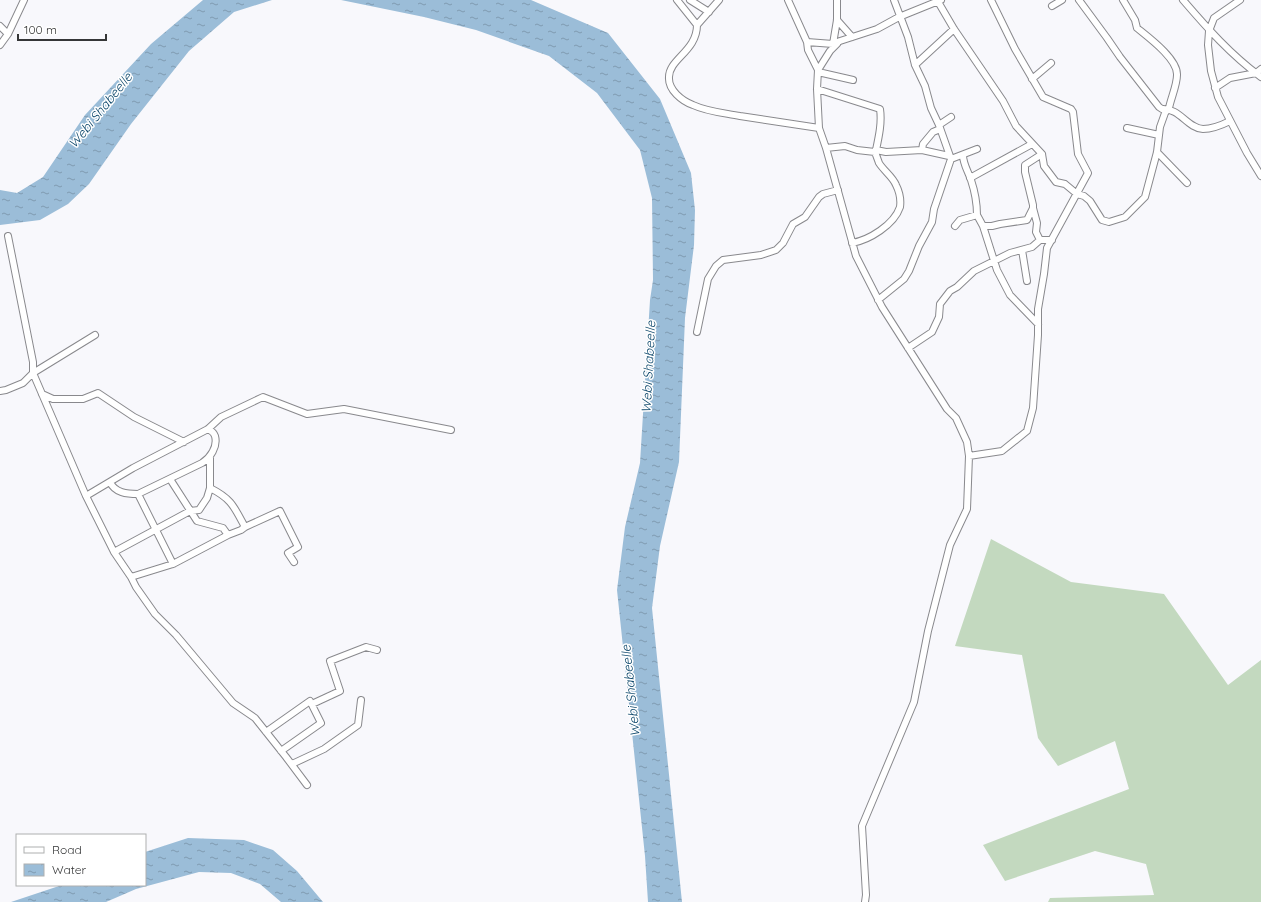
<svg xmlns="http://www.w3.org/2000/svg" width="1261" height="902" viewBox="0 0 1261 902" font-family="Quicksand,sans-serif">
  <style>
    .grass { fill: #c3d9bf }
    .water { fill: url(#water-ripples) }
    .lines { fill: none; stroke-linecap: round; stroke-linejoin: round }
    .street-casing { stroke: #89898d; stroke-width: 8 }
    .street { stroke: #fff; stroke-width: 6 }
    .labels { text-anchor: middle; stroke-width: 3; stroke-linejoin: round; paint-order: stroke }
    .water-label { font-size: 13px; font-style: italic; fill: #0e486c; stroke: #fff }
  </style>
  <defs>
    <pattern id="water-ripples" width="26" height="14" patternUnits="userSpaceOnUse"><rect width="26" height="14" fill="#9bbdd8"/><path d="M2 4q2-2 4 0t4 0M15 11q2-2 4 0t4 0" fill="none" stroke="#7f9ab0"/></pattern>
  </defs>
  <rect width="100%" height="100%" fill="#f8f8fc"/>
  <path class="grass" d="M991,539L1071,582L1164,594L1228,685L1261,660V902H1048L1050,898L1154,895L1146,864L1095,851L1005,881L983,845L1129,789L1115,741L1058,766L1038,738L1022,655L955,646Z"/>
  <path class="water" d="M203,0H272L234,12L189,51L131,124L89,184L68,204L40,220L0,225V190L17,193L43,177L85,115L151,44Z
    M341,0H531L608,33L660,99L691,173L695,210L694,245L685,318L679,462L660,546L652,608L682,902H648L645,856L617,590L625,527L640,463L650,300L653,280L652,198L640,150L597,93L549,56L476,30L424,17Z
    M188,838L244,840L273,850L297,871L323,902H281L260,884L231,873L199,872L136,889L106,902H11L62,885H145V852Z"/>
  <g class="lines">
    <g class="street-casing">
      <path id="street" d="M677,0L697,25
        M690,0L709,12
        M719,0L697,25C697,51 669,59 669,77C668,90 682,101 693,105C708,112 725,113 740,116C767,120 793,124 819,128
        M788,0L807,42L808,50L818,70L817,89L819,128L826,148L856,256L882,307L947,409L956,418L967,442L969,456L967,509L950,545L928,631L914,702L862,826L866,895L865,902
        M937,0L954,29L1003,101L1016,126L1042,154L1044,166L1056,182L1065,184L1077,194L1084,196L1090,201L1102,220L1109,222L1125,217L1145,197L1157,152L1160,127L1165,113L1169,108C1171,98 1177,85 1177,75C1178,59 1148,37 1137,28L1135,20L1123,0
        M1079,0L1107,38L1120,57L1159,107L1162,109C1180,108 1187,128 1203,129C1213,129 1222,125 1230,121
        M1183,0C1207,28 1231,55 1261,77
        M1240,0L1214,18L1209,31L1208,45L1211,71L1218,97L1247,153L1261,176
        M1052,6L1062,0
        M837,20L852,37
        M0,26L8,34
        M807,42L833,44L840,41L877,29L899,17L941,0
        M833,44L837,20V0
        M0,45L8,34L24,0
        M915,65L954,29
        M818,70L830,51L837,44
        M818,72L853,80
        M1032,79L1051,63
        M1215,88L1230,78L1256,73L1261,69
        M817,89L880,109C882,122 879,136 876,150
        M939,125L951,117
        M1127,128L1159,135
        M826,148L845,146L857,150L875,152L876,150L886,152L922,150L949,156
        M922,150L923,144L933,132L940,129
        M1157,152L1187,183
        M951,159L977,149
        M970,178L1032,144
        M1033,208L1037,223L1036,232L1040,240
        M977,215L983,226H992L1000,224L1027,220L1033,208V205L1025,172V165L1042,154
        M955,226L960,220L977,215C977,203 975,192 971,180C968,171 963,164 963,155
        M983,226L997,270L1010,295L1038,324
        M8,236L33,362V373L86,496L114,552L131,577L136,587L155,614L176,635L233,703L255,718L286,757L307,785
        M852,243C869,240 894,225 900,207C901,200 899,191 896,185C893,177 884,171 879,163C878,160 876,155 875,152
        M1022,250L1027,281
        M878,300L904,279L909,271L919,246L932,222L934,209L951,159L939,125L931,108L925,86L915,65L908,37L894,0
        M697,332L708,279L716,266L723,260L761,255L776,250L783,243L793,224L805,217L819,197L823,194L838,190
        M908,348L932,332L939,317L940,304L950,291L957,287L974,271L1010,253L1032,247L1040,240H1052
        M0,391L6,390L23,383L33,373L95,335
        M42,394L53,399H83L98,393L134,417L184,442
        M969,456L1002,451L1027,431L1033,408L1038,335V309L1044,274L1047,248L1088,173L1078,154L1073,112L1071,109L1043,97L1015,49L991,0
        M210,458V488C232,499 234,507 245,527L241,530L228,535
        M170,479L197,521L223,528L228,535L173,564L138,494L202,463C210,458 218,447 215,436C214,433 210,430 208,429
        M110,482C115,493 127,494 138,494
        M86,496L133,468L208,429L221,417L263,397L307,414L344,409L451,430
        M245,527L280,511L298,547L288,553L294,562
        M114,552L190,511L199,510L207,498L210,488
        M131,577L173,564
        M312,704L340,691L330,661L366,647L377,650
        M266,732L310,701L321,723L281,751
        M292,764L324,749L358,725L361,700"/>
    </g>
    <use href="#street" class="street"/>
  </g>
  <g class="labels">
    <g class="water-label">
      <text transform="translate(100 110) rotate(-51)" y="5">Webi Shabeelle</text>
      <text transform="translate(648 367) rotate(-87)" y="5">Webi Shabeelle</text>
      <text transform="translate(630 691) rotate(-96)" y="5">Webi Shabeelle</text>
    </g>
  </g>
  <rect x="16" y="834" width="130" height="52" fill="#ffffff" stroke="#aeafaf"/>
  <rect x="24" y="847" width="20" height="6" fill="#ffffff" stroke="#aeafaf"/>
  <text x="52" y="854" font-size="12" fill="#353637">Road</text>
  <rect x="24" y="864" width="20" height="12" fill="url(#water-ripples)" stroke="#aeafaf"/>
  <text x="52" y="874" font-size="12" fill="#353637">Water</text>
  <path d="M18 34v6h88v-6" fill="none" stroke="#353637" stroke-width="2"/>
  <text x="24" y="34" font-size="12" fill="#353637" stroke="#ffffff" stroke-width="3" paint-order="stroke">100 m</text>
</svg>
